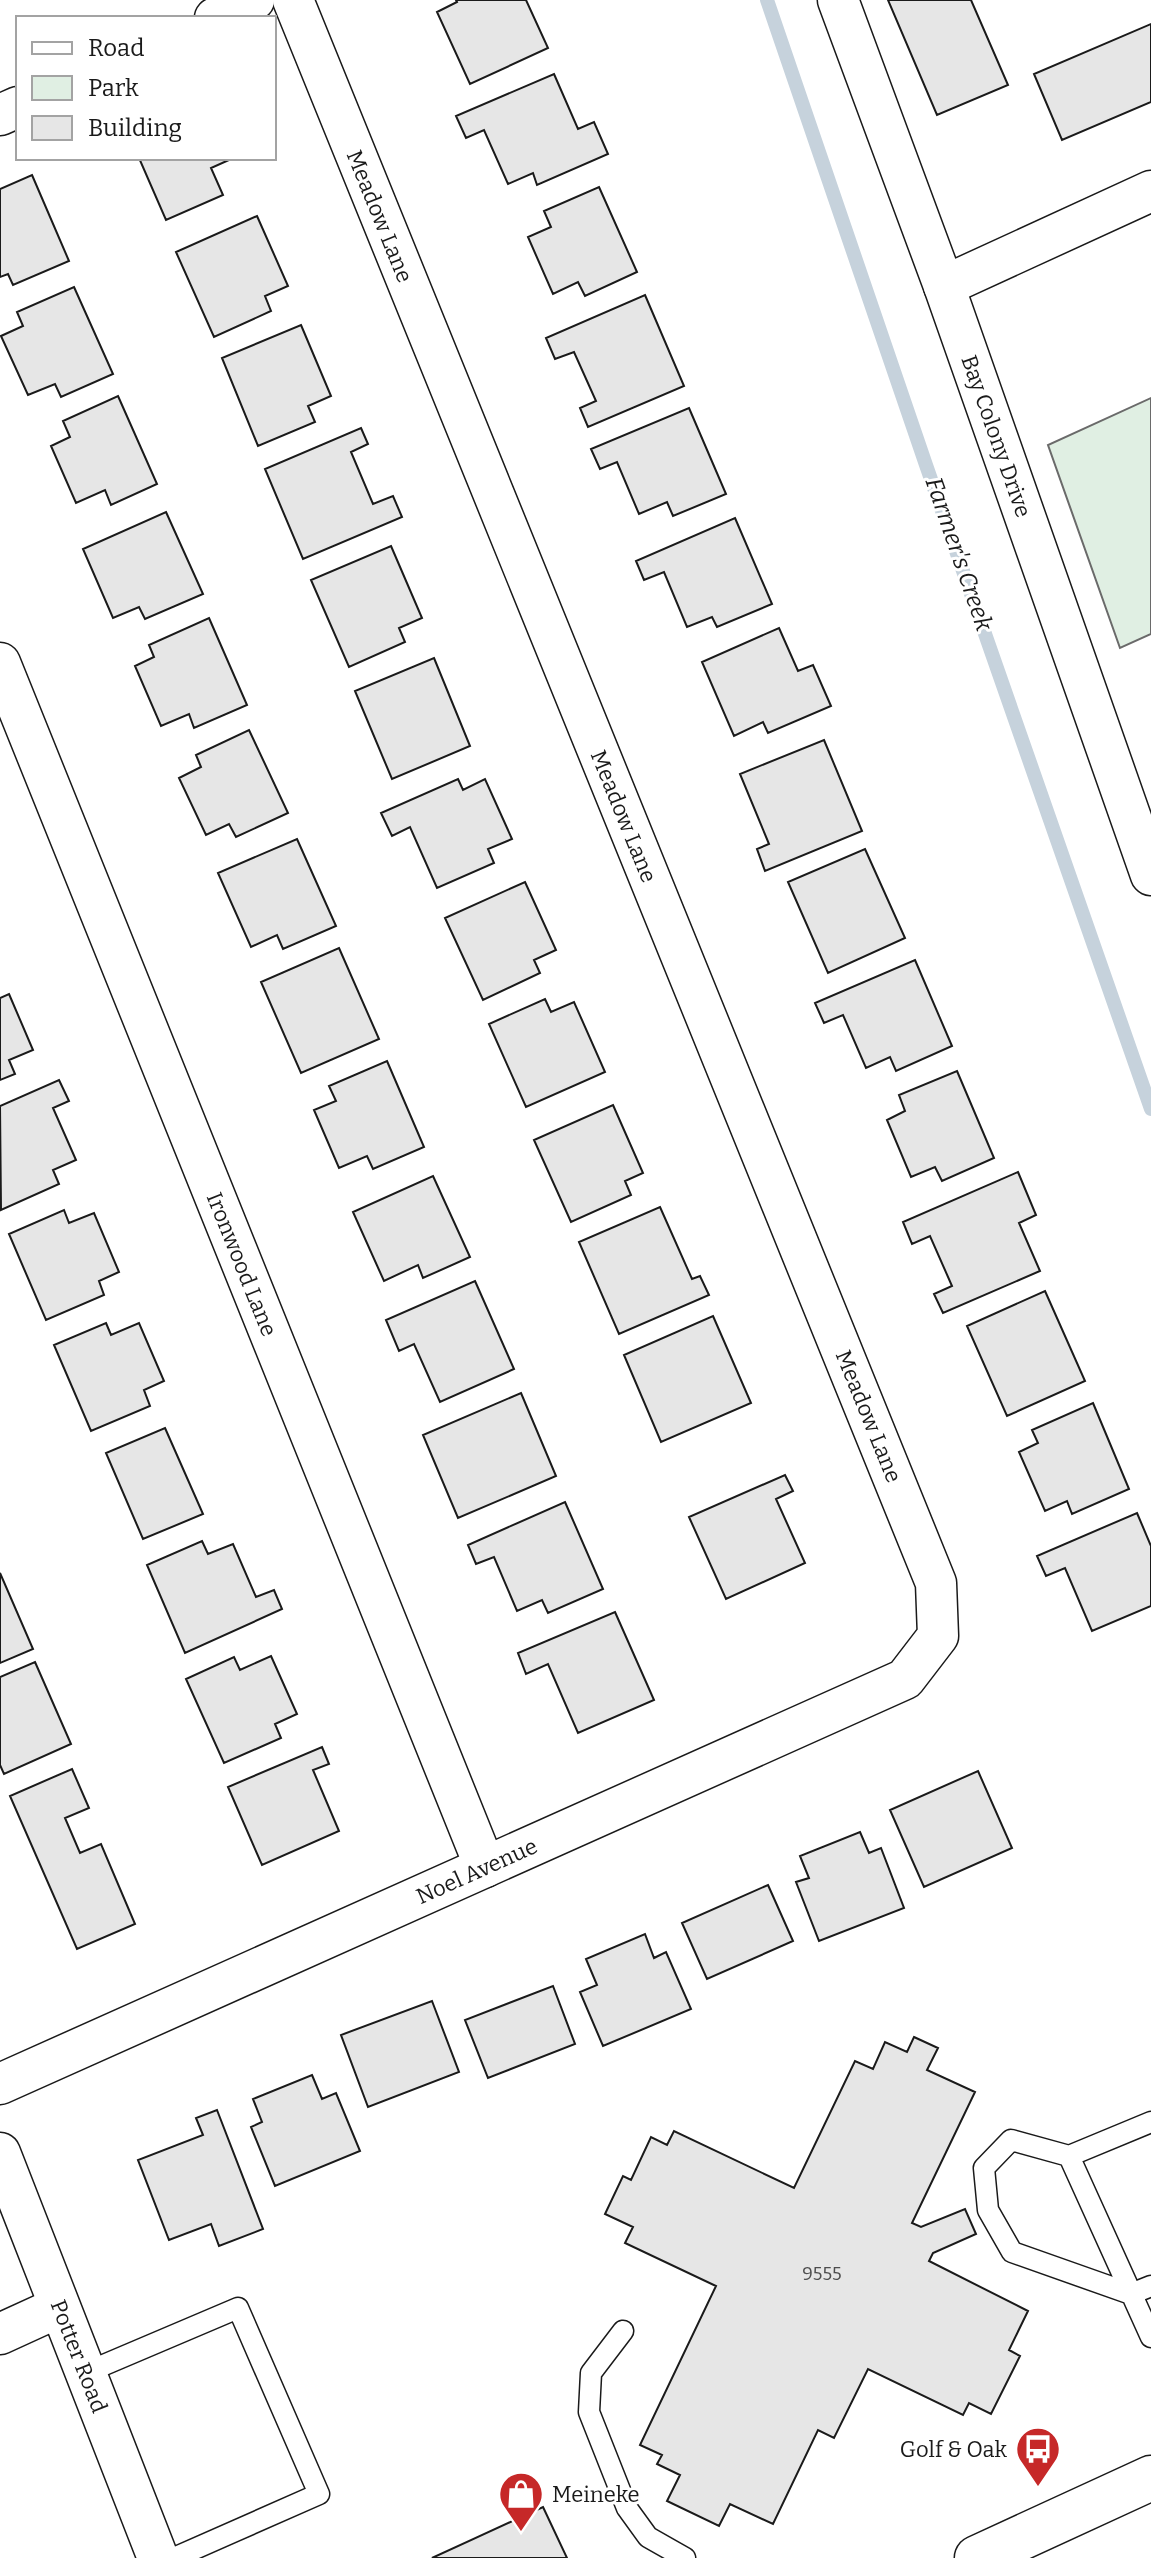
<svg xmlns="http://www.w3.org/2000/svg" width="1151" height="2558" viewBox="0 0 1151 2558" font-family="Bitter,serif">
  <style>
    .green { fill: #e0efe3; stroke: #6a6a6a; stroke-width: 2 }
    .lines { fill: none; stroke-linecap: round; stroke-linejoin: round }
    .stream { stroke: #c6d2dc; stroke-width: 14 }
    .building { fill: #e6e6e6; stroke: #1a1a1a; stroke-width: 2 }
    .lane-casing { stroke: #1a1a1a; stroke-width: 23 }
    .street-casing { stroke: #1a1a1a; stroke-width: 43 }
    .primary-casing { stroke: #1a1a1a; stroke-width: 47 }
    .lane { stroke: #fff; stroke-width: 20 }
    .street { stroke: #fff; stroke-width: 40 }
    .primary { stroke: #fff; stroke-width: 44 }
    .labels { text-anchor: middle; stroke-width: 6; stroke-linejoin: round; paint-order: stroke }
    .number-label { font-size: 18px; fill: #4d4d4d }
    .street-label { font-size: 22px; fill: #1a1a1a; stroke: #fff }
    .poi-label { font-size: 22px; fill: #1a1a1a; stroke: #fff; text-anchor: end }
    .water-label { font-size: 24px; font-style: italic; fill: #1a1a1a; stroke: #fff }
  </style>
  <rect width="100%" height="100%" fill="#fff"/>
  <path class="green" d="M1151,398V634L1120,648L1048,445Z"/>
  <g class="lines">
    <path class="stream" d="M767,0L926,465L1151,1109"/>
  </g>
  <path class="building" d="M456,0H526L548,48L470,84L437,12L457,2Z
    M888,0H971L1008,85L937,115Z
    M1151,24V102L1062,140L1034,74Z
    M554,74L578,129L594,122L608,154L537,185L533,173L508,184L484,130L466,138L456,116Z
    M139,158H228L229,160L211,168L223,195L166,220Z
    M32,175L69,261L13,285L8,274L0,277V189Z
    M599,187L637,272L585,296L578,282L553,294L528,237L551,227L544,211Z
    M257,216L288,286L265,296L271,311L214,337L176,252Z
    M74,287L113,374L61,397L55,384L28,395L1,336L23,326L17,312Z
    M645,295L684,386L588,427L580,408L596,401L574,352L555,359L546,338Z
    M301,325L331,396L308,406L315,422L258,446L222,358Z
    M118,396L157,484L111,505L105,490L76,503L51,446L70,437L63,421Z
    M689,408L726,494L673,516L667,502L639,514L617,462L600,469L591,449Z
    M361,428L368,444L351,452L373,504L393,496L402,517L303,559L265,469Z
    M166,512L203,594L145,619L139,607L113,618L83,549Z
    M735,518L772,604L717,627L712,617L687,627L664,572L644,580L636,561Z
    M391,546L422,618L399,628L405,642L349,667L311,580Z
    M209,618L247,705L194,728L189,714L161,726L135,666L154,657L149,645Z
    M779,628L798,671L813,665L831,706L768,733L763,722L734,736L702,662Z
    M434,658L470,746L392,779L355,691Z
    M249,730L288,813L236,837L229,824L206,835L179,778L201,767L196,755Z
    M824,740L862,831L765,871L757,849L769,844L740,774Z
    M458,779L463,790L485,779L512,839L488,849L494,863L437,888L410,827L392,836L381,813Z
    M297,839L336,926L283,949L277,935L251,947L218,873Z
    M865,849L905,938L828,973L788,882Z
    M525,882L556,950L534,960L540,973L483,1000L445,918Z
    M339,948L379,1039L301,1073L261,982Z
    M915,960L952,1046L896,1071L890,1057L866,1068L843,1015L824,1023L815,1003Z
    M9,994L33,1050L9,1060L15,1074L0,1080V998Z
    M545,999L551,1012L574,1002L605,1072L526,1107L489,1024Z
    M387,1061L424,1147L373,1169L367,1156L339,1168L314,1110L336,1101L329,1086Z
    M957,1071L994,1158L942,1181L935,1167L911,1177L887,1120L905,1111L899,1095Z
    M59,1080L69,1101L53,1108L76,1160L53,1170L59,1184L1,1210L0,1106Z
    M613,1105L643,1173L625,1181L631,1195L571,1222L534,1140Z
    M1018,1172L1036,1215L1019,1223L1040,1271L943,1313L934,1294L952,1286L930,1236L912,1244L903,1222Z
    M433,1176L470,1257L423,1278L418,1265L384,1281L353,1212Z
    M660,1207L692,1279L700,1276L709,1295L619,1334L579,1242Z
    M64,1210L69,1223L94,1213L119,1272L99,1281L104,1295L46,1320L9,1234Z
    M475,1281L514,1369L440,1402L414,1344L399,1351L386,1320Z
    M1045,1291L1085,1381L1007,1416L967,1326Z
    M713,1316L751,1403L661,1442L624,1355Z
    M106,1323L111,1335L139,1323L164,1381L144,1390L150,1406L91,1431L54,1345Z
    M521,1393L556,1476L458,1518L423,1435Z
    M1093,1403L1129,1489L1072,1514L1067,1501L1045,1511L1019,1452L1038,1443L1032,1430Z
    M165,1428L203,1514L143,1539L106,1453Z
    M785,1475L793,1491L776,1499L805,1563L726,1599L689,1517Z
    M565,1502L603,1589L548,1613L542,1600L517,1611L494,1557L476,1564L468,1545Z
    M1137,1513L1151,1546V1606L1092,1631L1065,1568L1046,1576L1037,1556Z
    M202,1541L208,1554L233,1544L256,1597L274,1590L282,1609L185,1653L147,1565Z
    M0,1573L33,1649L0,1663Z
    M615,1612L654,1700L578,1733L548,1664L526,1674L518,1653Z
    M271,1656L297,1714L275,1724L281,1738L224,1763L186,1679L234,1657L240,1670Z
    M35,1662L71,1744L4,1774L0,1765V1677Z
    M322,1747L329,1764L313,1770L339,1831L262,1865L228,1787Z
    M72,1769L89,1808L65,1818L80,1853L101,1844L135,1924L77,1949L10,1796Z
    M978,1771L1012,1848L924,1887L890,1810Z
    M860,1832L869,1853L881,1848L904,1908L819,1941L796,1882L809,1878L800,1856Z
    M768,1885L793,1941L707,1979L682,1923Z
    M645,1934L654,1958L666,1952L691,2009L603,2046L580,1992L597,1985L586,1959Z
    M553,1986L575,2044L488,2078L465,2020Z
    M432,2001L459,2072L368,2107L341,2035Z
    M914,2037L938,2048L927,2070L975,2092L912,2223L921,2227L965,2209L976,2234L933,2253L929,2261L1028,2311L1009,2350L1020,2356L991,2414L969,2403L963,2415L868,2369L834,2438L818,2430L773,2524L730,2504L719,2526L667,2501L680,2475L657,2464L662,2455L640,2445L716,2286L625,2243L633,2227L605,2214L623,2176L631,2180L651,2137L667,2145L674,2131L794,2188L855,2061L873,2069L885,2042L907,2052Z
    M312,2075L322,2099L336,2093L360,2151L275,2186L251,2127L262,2122L253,2099Z
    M217,2110L263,2229L219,2246L211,2224L169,2240L138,2160L203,2135L196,2118Z
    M543,2507L567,2558H432Z"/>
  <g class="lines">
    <g class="lane-casing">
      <path id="lane" d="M1151,2122L1069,2156L1151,2337
        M1069,2156L1011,2140L984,2168L988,2210L1012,2252L1131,2294L1151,2286
        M623,2331L591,2373L589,2412L627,2508L648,2537L685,2558
        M85,2373L238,2308L319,2494L174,2558"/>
    </g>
    <g class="street-casing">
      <g id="street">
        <path id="s1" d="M838,0L944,286L1151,875"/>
        <path d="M215,18L254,0"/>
        <path d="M0,115L18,107"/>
        <path d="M944,286L1151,191"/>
        <path id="s2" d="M0,663L485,1867"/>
        <path id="s3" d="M0,2084L905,1679L938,1636L936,1583L293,0"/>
        <path id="s4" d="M0,2153L158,2558"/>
        <path d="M0,2334L59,2307"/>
      </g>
    </g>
    <g class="primary-casing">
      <path id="primary" d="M977,2558L1151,2478"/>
    </g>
    <use href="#lane" class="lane"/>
    <use href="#street" class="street"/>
    <use href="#primary" class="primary"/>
  </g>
  <defs>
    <g id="bus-pin" transform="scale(2.3)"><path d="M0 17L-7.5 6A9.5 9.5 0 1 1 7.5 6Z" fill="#c62828" stroke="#fff"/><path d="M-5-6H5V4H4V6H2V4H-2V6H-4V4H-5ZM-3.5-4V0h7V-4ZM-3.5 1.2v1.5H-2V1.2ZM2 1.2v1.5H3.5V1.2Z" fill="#fff"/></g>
    <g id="shop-pin" transform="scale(2.3)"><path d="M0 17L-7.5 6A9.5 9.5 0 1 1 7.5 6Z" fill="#c62828" stroke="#fff"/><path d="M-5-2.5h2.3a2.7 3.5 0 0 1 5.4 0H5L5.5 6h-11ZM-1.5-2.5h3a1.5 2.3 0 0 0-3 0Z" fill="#fff"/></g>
  </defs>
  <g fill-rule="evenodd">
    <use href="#bus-pin" x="1038" y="2449"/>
    <use href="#shop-pin" x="521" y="2494"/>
  </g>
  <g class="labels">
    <g class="number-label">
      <text x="822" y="2280">9555</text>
    </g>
    <g class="street-label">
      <text transform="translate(380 216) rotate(68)" y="8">Meadow Lane</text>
      <text dy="8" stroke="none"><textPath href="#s1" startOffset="464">Bay Colony Drive</textPath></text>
      <text transform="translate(624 816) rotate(68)" y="8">Meadow Lane</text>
      <text dy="8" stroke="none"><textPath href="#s2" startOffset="648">Ironwood Lane</textPath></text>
      <text transform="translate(869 1416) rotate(68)" y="8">Meadow Lane</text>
      <text dy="8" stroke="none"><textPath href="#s3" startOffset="522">Noel Avenue</textPath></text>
      <text dy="8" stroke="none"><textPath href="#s4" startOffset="218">Potter Road</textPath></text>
    </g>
    <g class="poi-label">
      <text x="1007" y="2457">Golf &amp; Oak</text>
      <text x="552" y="2502" text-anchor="start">Meineke</text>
    </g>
    <g class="water-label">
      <text transform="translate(959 554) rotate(71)" y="8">Farmer's Creek</text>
    </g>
  </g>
  <rect x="16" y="16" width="260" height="144" fill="#ffffff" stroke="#a3a3a3" stroke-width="2"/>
  <rect x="32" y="42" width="40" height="12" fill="#ffffff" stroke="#a3a3a3" stroke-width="2"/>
  <text x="88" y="56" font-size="24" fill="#1a1a1a">Road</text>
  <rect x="32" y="76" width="40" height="24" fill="#e0efe3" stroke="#a3a3a3" stroke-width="2"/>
  <text x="88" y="96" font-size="24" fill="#1a1a1a">Park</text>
  <rect x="32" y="116" width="40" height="24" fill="#e6e6e6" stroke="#a3a3a3" stroke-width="2"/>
  <text x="88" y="136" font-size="24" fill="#1a1a1a">Building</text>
</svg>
